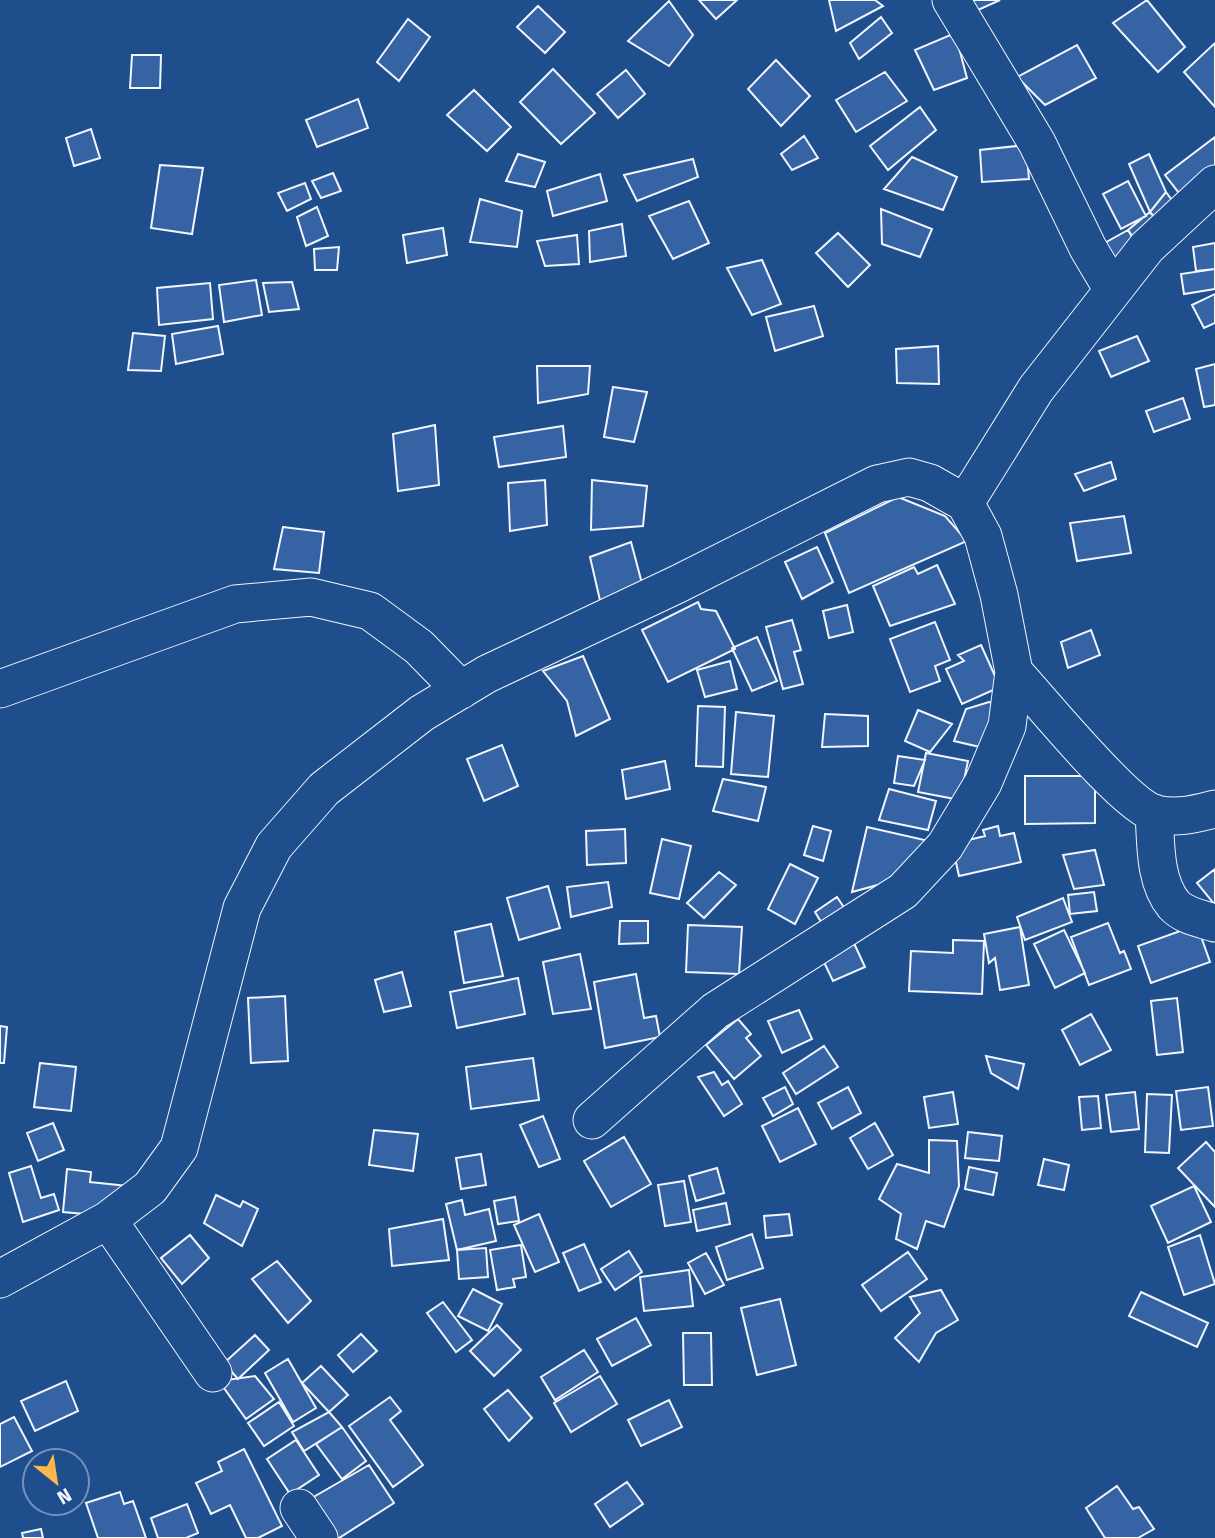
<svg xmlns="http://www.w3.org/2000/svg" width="1215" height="1538" viewBox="0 0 1215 1538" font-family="'Fira Sans',sans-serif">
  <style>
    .building { fill: #3563a3; stroke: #f2f6ff; stroke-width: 2 }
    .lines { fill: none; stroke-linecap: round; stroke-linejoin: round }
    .minor-casing { stroke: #f2f6ff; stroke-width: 39 }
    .minor { stroke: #1f4e8c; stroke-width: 37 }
  </style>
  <rect width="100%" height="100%" fill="#1f4e8c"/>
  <path class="building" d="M699,0H737L716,19Z
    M829,0H875L883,6L836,31Z
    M958,0H1000L967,15Z
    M1147,0L1185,47L1158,72L1113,23Z
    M669,1L693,35L669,66L628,41Z
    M538,6L565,32L545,53L517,27Z
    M881,17L892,33L859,59L850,43Z
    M408,19L430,37L399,81L377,62Z
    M955,33L967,78L934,90L915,50Z
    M1215,43V107L1184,72Z
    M1077,45L1096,78L1045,105L1017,77Z
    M132,55H161L160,88H130Z
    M776,60L810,96L781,126L748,89Z
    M553,69L595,113L561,144L520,102Z
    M626,70L645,94L618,118L597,94Z
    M885,72L907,101L856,132L836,100Z
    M474,90L511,127L487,151L447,115Z
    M358,99L368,128L317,147L306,120Z
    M920,107L936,130L888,170L870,146Z
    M91,129L100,158L74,166L66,138Z
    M804,136L818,158L792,170L781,154Z
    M1215,137V166L1179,193L1165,175Z
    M1026,145L1029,179L982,182L980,150Z
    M518,154L545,162L535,187L506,181Z
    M1149,154L1166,192L1150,212L1129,164Z
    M912,157L957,177L943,210L884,189Z
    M693,159L698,177L637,201L624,175Z
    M160,165L203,168L192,234L151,228Z
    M333,173L341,191L321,198L312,181Z
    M600,174L607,201L553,216L547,191Z
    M1128,181L1146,216L1121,229L1103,194Z
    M305,183L311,199L287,211L278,193Z
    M1166,192L1174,203L1159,223L1150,212Z
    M480,199L522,211L517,247L470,242Z
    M689,201L709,243L673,259L649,216Z
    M317,207L328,236L306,246L297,217Z
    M881,209L932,229L920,257L882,244Z
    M1150,212L1159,223L1136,241L1128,230Z
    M622,224L626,256L590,262L589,231Z
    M443,228L447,255L407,263L403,235Z
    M1128,230L1140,251L1118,264L1101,245Z
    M838,233L870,265L848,287L816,253Z
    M577,235L579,264L545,266L537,241Z
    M1215,243V269L1196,271L1193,247Z
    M339,247L337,270H315L314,249Z
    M762,260L781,304L752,315L727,268Z
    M1215,269V289L1184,294L1181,274Z
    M256,280L262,315L224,322L219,285Z
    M292,282L299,309L269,312L263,283Z
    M210,283L213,319L159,325L157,288Z
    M1215,294V323L1204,328L1192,305Z
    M814,306L823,336L775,351L766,317Z
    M218,326L223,354L176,364L172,334Z
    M133,333L165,336L161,371L128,370Z
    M1137,336L1149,361L1111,377L1099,351Z
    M938,346L939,384L897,383L896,349Z
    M1215,364V405L1204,407L1196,369Z
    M537,366H590L588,394L538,403Z
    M613,387L647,392L634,442L604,437Z
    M1183,398L1190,419L1154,432L1146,411Z
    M435,425L439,485L398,491L393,434Z
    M563,426L566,457L499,467L494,437Z
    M1111,462L1116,479L1084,491L1075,474Z
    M545,480L547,525L510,531L508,483Z
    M592,480L647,486L643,526L591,530Z
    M898,497L945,516L967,541L849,593L825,533Z
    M1124,516L1131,553L1077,561L1070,523Z
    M283,527L324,532L319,573L274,569Z
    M631,542L644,591L602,609L590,557Z
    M817,547L833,582L802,599L785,562Z
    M937,565L955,604L890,626L873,586L914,567L918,574Z
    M698,602L701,609L716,611L735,649L668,682L642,630Z
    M847,605L853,632L829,638L823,611Z
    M792,620L801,650L794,652L803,684L783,689L766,627Z
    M935,622L950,660L935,666L940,681L910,692L890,639Z
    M1091,630L1100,655L1068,668L1061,642Z
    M757,637L777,681L752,691L732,648Z
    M981,645L1000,687L962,704L946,669L964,661L958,655Z
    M583,656L610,719L576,736L567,701L543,671Z
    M730,661L737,689L705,697L697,670Z
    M989,702L1000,705L980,747L954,741L966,709Z
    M698,706L725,707L723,767L696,766Z
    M918,710L952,724L930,752L905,741Z
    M736,712L774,716L768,777L731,774Z
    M825,714L868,716V746L822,747Z
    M502,745L518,786L484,801L467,759Z
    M926,753L968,761L960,800L918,792Z
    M898,756L925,760L914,786L894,783Z
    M665,761L670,789L626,799L622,770Z
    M1025,776H1095V823L1025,824Z
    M723,779L766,787L758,821L713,811Z
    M889,789L936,801L928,830L879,820Z
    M813,826L831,831L823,861L804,855Z
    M998,826L1000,836L1014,833L1021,862L959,876L952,844L985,836L983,830Z
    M867,827L929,841L892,881L852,892Z
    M625,829L626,863L587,865L586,831Z
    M662,839L691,846L679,899L650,893Z
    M1095,850L1104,885L1074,889L1063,855Z
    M790,864L818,878L795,924L768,909Z
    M1215,869V905L1197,883Z
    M719,872L736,885L704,918L687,903Z
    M608,882L612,907L571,917L567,887Z
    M548,886L560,928L519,940L507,898Z
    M1094,892L1097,911L1070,914L1068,895Z
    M837,897L849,915L826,930L815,912Z
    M1063,898L1072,922L1025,940L1017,917Z
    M620,921H648V943L619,944Z
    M1108,923L1120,953L1124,951L1131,969L1089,985L1071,937Z
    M491,924L503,976L464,983L455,932Z
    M688,925L742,927L739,974L686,972Z
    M1197,925L1210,962L1151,983L1138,946Z
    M1020,927L1029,985L1000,990L995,958L989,963L984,934Z
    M1064,930L1085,973L1055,988L1034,944Z
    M953,940L984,941L982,994L909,991L911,951L953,953Z
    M853,941L865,967L833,981L821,956Z
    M580,954L591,1009L553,1014L543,962Z
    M402,972L411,1006L384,1012L375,980Z
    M636,974L644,1018L656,1016L660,1037L605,1048L594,982Z
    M518,978L525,1014L457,1028L450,992Z
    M285,996L288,1061L251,1063L248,998Z
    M1177,998L1183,1052L1157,1055L1151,1001Z
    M799,1010L812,1039L782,1053L768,1021Z
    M1091,1014L1111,1050L1080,1065L1062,1030Z
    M738,1019L751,1034L746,1038L761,1056L734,1079L706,1045Z
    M0,1026L7,1027L4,1063H0Z
    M824,1046L838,1067L796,1094L783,1073Z
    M986,1056L1024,1064L1018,1089L991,1073Z
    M533,1058L539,1100L471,1109L466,1067Z
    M40,1063L76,1067L71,1111L34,1107Z
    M714,1072L722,1085L728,1081L742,1104L724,1116L698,1077Z
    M785,1087L793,1104L773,1116L763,1098Z
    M848,1087L861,1113L832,1129L818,1103Z
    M1208,1087L1213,1126L1181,1130L1176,1091Z
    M953,1092L958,1124L929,1128L924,1097Z
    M1135,1092L1139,1129L1111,1132L1106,1095Z
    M1147,1094L1172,1095L1169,1153L1145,1152Z
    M1098,1096L1101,1128L1082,1130L1079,1097Z
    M798,1108L816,1144L780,1162L762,1126Z
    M543,1116L560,1159L539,1167L520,1125Z
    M53,1123L64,1150L38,1161L27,1133Z
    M875,1123L893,1155L868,1169L850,1138Z
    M374,1130L418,1134L413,1171L369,1165Z
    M968,1132L1002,1136L999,1161L965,1158Z
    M624,1137L651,1184L611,1207L584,1161Z
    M929,1140L957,1141L959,1186L944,1227L926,1221L917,1249L896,1239L901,1214L879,1199L897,1164L929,1173Z
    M1206,1142L1215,1152V1207L1178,1168Z
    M481,1154L486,1185L461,1189L456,1158Z
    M1044,1159L1069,1165L1064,1190L1038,1185Z
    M31,1166L41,1198L54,1194L59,1210L23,1222L9,1173Z
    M969,1167L997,1173L993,1195L965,1189Z
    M717,1168L724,1193L696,1201L689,1176Z
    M67,1169L91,1172L90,1182L128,1186L96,1215L63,1212Z
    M684,1181L691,1222L665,1226L658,1185Z
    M1194,1186L1211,1222L1168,1243L1151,1206Z
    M216,1195L240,1207L243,1201L258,1209L242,1246L204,1223Z
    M515,1197L519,1221L498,1224L494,1201Z
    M462,1200L465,1215L489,1209L496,1241L457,1250L446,1204Z
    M726,1203L730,1224L697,1231L693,1210Z
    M539,1214L559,1262L535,1272L514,1225Z
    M789,1214L792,1235L766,1238L764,1216Z
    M443,1219L449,1260L392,1266L389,1229Z
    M752,1234L763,1268L727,1280L716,1247Z
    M190,1235L209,1258L182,1284L161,1258Z
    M1200,1235L1215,1284L1184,1295L1168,1247Z
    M584,1244L601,1282L579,1291L563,1253Z
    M521,1245L526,1277L513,1279L515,1287L497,1290L490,1250Z
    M486,1248L488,1277L459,1279L457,1250Z
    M629,1251L642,1272L615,1290L601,1269Z
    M908,1252L927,1279L881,1311L862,1285Z
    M706,1253L724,1285L705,1294L688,1263Z
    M277,1261L311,1301L288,1323L252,1279Z
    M689,1270L693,1306L644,1311L640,1277Z
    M473,1289L502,1304L488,1331L458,1316Z
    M941,1290L958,1320L936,1333L919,1362L895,1338L920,1313L910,1297Z
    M1141,1292L1208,1323L1197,1347L1129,1316Z
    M780,1299L796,1365L757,1375L741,1308Z
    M443,1302L472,1340L456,1352L427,1313Z
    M636,1318L651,1345L612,1366L597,1339Z
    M497,1325L521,1350L494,1376L470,1351Z
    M683,1333H711L712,1385H684Z
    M361,1334L377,1351L353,1372L338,1355Z
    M255,1335L269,1350L238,1379L224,1363Z
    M584,1350L598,1372L555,1400L541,1377Z
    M288,1359L316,1408L293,1422L265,1373Z
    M321,1366L348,1395L329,1412L302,1383Z
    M255,1376L274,1399L246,1419L219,1381Z
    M600,1376L617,1404L571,1432L554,1403Z
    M66,1381L78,1411L35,1431L21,1401Z
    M508,1390L532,1418L509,1441L484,1409Z
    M390,1397L401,1411L390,1420L423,1465L393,1487L349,1426Z
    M669,1400L682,1427L641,1446L628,1420Z
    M279,1402L294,1426L264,1446L248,1423Z
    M329,1412L342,1427L304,1451L292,1432Z
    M14,1417L32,1451L0,1467V1424Z
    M342,1427L366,1461L342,1479L316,1444Z
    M296,1440L319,1475L290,1494L267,1459Z
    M244,1449L282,1526L258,1538H246L230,1505L211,1514L196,1483L222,1471L218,1462Z
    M369,1465L394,1503L339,1538H333L310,1499Z
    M627,1482L643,1504L610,1527L595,1504Z
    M1117,1486L1133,1509L1139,1507L1154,1529L1138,1538H1105L1086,1508Z
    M120,1492L124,1504L133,1501L146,1538H98L86,1503Z
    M187,1504L198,1533L186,1538H158L151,1518Z
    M41,1529L43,1538H23L22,1533Z"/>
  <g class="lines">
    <g class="minor-casing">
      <path id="minor" d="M951,0L1037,143L1088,248L1113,290
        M965,503L1036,389L1147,247L1215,184
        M1014,672C1041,701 1125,806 1156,814C1178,819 1195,814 1215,809
        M0,689L235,604L311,597L370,611L419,647L461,690
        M1154,813C1156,843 1154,881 1174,905C1184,916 1202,919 1215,923
        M108,1220L213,1373
        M0,1279L108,1220L150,1188L179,1148L242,908L274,846L324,789L422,713L487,674L678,584L877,484L909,477L930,483L965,503L983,536L999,595L1014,672L1007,726L983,783L945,846L903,891L715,1011L592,1120
        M299,1508L319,1538"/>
    </g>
    <use href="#minor" class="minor"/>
  </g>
  <g transform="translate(56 1482) rotate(150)"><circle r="33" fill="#1f4e8c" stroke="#7391ba" stroke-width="2"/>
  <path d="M0-5L12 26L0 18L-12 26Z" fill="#ffb74d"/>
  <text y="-10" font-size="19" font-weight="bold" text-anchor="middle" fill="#f2f6ff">N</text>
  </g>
</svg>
